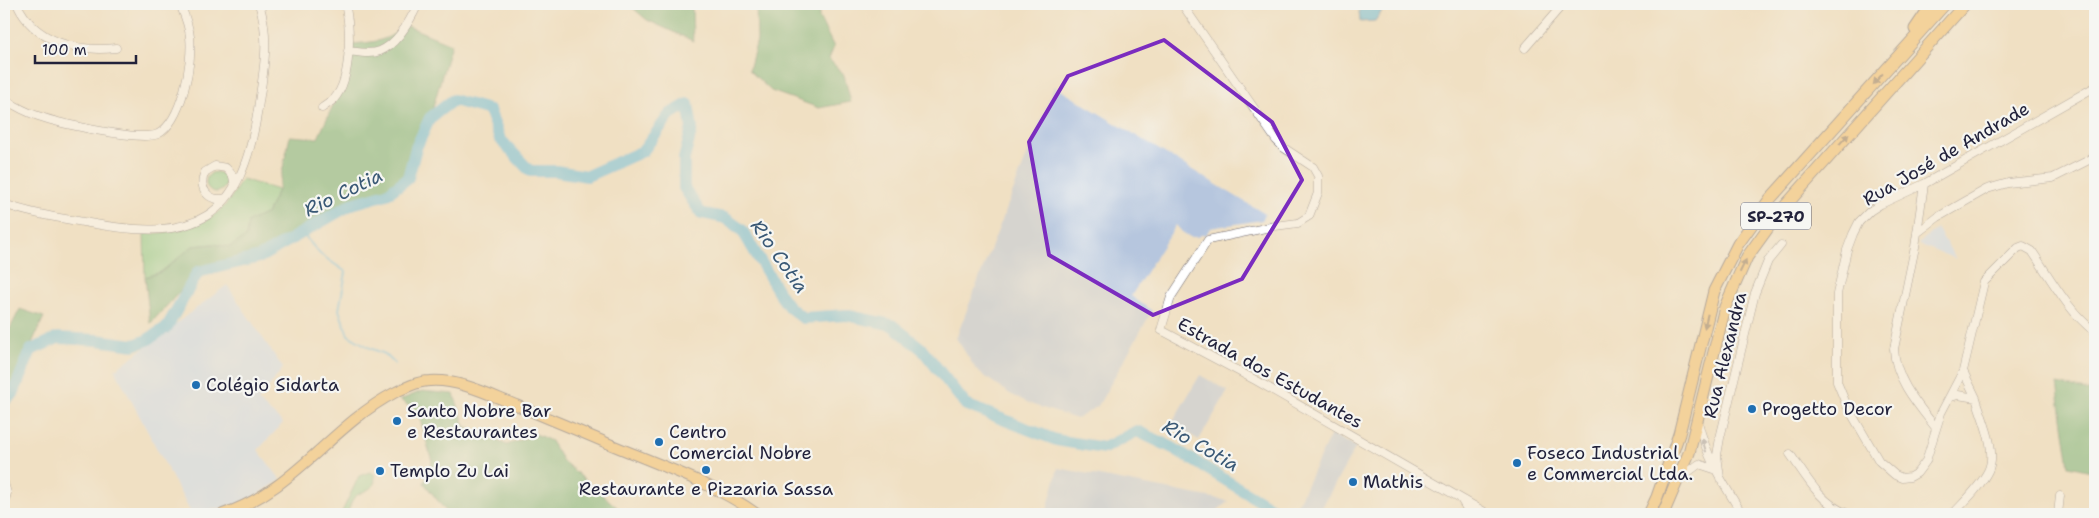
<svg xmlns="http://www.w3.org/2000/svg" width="2099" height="518" viewBox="0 0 2099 518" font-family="'Shantell Sans',sans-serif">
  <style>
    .built { fill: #c8ddf9 }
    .industrial { fill: #b6c6de }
    .green { fill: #83cc89; stroke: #527762 }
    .forest { fill: #6ab075; stroke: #466958 }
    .water { fill: #64bde2; stroke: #43708e }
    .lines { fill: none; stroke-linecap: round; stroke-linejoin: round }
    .stream { stroke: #64bde2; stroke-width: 2 }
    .river { stroke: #64bde2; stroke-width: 12 }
    .minor-casing { stroke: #6a646b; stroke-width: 9 }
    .major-casing { stroke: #6a646b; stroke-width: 12 }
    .highway-casing { stroke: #6a646b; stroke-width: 13 }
    .minor { stroke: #fff; stroke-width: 8 }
    .major { stroke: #f7c06c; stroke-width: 10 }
    .highway { stroke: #f7c06c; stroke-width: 11 }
    .oneway { fill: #8c7154 }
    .oneway2 { fill: #9c9ca7 }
    .marked { fill: none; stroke: #7b2cbf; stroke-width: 4; stroke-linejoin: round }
    .poi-dot { fill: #1f6fb2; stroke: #f6f6f2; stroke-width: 2 }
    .labels { text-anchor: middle; stroke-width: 4.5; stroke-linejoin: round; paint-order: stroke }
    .shield { fill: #f6f6f2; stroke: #626272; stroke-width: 1 }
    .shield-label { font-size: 16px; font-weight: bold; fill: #22223b }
    .street-label { font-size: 18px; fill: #22223b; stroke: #f6f6f2 }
    .poi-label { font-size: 18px; fill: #22223b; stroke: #f6f6f2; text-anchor: start }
    .water-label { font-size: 19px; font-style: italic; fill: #395875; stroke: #f6f6f2 }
  </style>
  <rect width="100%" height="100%" fill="#f6f6f2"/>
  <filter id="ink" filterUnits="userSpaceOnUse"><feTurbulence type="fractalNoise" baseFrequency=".02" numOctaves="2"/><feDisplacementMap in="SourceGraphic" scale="10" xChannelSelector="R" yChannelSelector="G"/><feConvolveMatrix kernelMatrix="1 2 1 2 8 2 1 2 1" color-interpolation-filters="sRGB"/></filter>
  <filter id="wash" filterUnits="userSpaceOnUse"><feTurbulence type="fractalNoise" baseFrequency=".0096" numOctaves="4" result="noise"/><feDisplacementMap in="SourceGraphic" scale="20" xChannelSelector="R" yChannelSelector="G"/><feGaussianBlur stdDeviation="1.12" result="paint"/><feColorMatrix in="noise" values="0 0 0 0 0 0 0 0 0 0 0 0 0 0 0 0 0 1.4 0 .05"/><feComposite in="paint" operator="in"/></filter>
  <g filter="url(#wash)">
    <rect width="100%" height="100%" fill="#f0e0c3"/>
    <path class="built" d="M1937,228L1956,259L1918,244Z
      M227,285L283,368L258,401L283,423L258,450L281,480L240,505L191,513L115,370Z"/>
    <path class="industrial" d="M1054,86L1265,214L1262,220L1210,228L1206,235L1203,234L1198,237H1190L1182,232L1176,225L1131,296L1152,311L1098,406L1077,419L1033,405L1010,394L977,371L956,338Z
      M1200,375L1228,391L1199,440L1171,424Z
      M1331,434L1356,447L1318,514H1310L1296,507Z
      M1058,468L1229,501L1213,514H1046Z"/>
    <path class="green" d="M206 182a10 10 0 1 1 20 0a10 10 0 1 1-20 0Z
      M242,179L278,190L267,213L248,222L246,237L230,247L213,244L193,246L161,272L145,277L144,234C173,233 208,226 227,203C233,195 237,187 242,179Z
      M370,472L374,474C379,492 360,489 353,499C350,503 349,510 347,514H341L359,476Z"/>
    <path class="forest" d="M628,4H692L693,41L647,20Z
      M756,4H819V17L834,47L829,59L844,75L851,102L819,108L771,91L749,70L757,40Z
      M405,25L451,44L430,118L416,148L408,178L387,194L352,204L260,257L198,272L150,324L145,277L161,272L193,246L213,244L230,247L246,237L248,222L267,213L278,190L290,136L318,138L340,90L351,44C373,42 388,42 405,25Z
      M20,309L44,317L15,380L4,395V340Z
      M2057,384L2095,392V472L2069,466Z
      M422,391L454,394L465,426L507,445L536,434L551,441L563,461L625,514H448L424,483L432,461L418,412L400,400Z"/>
    <path class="water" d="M1364,4H1387L1375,21L1360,22L1359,11Z"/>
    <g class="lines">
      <path class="stream" d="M302,233L320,254L346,272L339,310L348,335L370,348L385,354L395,364"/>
      <path class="river" d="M4,401L13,394L31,350L58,338L97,340L134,345L147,340L167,327L198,272L260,257L352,204L387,194L408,178L416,148L430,118L453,100L489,110L500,139L530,171H556L587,176L643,151L670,114L688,104L692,128L684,159V188L701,213L725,218L742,230L781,296L789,307L803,318L846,315L892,325L922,349L966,405L1056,440L1104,448L1137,431L1173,448L1281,514"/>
    </g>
  </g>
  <g filter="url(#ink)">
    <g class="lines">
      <g class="minor-casing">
        <path id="minor" d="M17,4C35,43 77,52 116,48
          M1182,4L1276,140L1284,148L1313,167L1318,176V193L1309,216L1298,223L1275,226L1208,240L1171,297L1161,330L1257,381L1488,514
          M1525,48L1563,4
          M348,51C358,52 370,55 380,51C397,44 411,19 418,4
          M2095,87L1924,184L1881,204L1870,211L1859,222L1853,234L1847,250L1837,294V382L1847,406L1879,461L1895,475L1902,478L1910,477L1917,473L1926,461L1941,413L1963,371L1984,282L2018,248L2023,246L2032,251C2051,279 2068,311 2095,332
          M4,99C15,106 26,112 38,116C58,123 140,142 158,134C182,121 193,62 190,37C189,25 184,14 180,4
          M322,108C326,105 331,102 334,99C352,79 351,28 345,4
          M1924,184L1915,247L1894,349C1895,379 1918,405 1936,428
          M226,198C209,203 197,188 205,172L215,166L226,168L233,176L235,187
          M4,204C31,214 61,218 89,223C197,243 241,220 258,109C263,73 271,39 259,4
          M1917,233L1938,217L1987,189L2008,183L2053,178L2095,157
          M1951,397L1958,395L1976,398L1963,371
          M1698,422C1708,461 1722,481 1742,514
          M1790,454C1807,478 1820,503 1848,514
          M1680,478L1699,464L1714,469
          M1720,478L1717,455L1720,438L1755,293L1768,261L1781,245
          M4,483L7,493L4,504
          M1461,499L1470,514
          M1953,514C1965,501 1980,487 1988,471C1998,451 1982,419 1976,398
          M2058,514L2060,496"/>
      </g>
      <g class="major-casing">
        <path id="major" d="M223,514C295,490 330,427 394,393C404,388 418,381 430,381C459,379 490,395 516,405C547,418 577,430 607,443C654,463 716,484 757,514"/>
      </g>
      <g class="highway-casing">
        <path id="highway" d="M1915,29L1932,4
          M1649,514L1657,497L1679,434L1714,291L1738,244L1770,199L1945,4
          M1663,514L1689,453L1725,307L1747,257L1778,214L1965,4"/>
      </g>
      <use href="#minor" class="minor"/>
      <use href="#major" class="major"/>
      <use href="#highway" class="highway"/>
    </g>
    <defs><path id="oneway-solid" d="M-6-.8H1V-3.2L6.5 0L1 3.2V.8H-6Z" transform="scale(1.25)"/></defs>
    <g class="oneway">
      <use href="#oneway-solid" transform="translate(1878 79) rotate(131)"/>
      <use href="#oneway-solid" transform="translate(1844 139) rotate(-48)"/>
      <use href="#oneway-solid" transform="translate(1743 266) rotate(-64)"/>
      <use href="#oneway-solid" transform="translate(1706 321) rotate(103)"/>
    </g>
    <use class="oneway2" href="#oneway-solid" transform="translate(1704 445) rotate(-107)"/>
  </g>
  <path d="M0 0H2099V518H0ZM1164,40L1272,122L1302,180L1242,279L1153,315L1049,255L1029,142L1068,76Z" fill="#f0e0c3" fill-opacity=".55" fill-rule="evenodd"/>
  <path class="marked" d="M1164,40L1272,122L1302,180L1242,279L1153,315L1049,255L1029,142L1068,76Z"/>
  <g class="poi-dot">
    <circle cx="196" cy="385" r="5"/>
    <circle cx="1752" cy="409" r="5"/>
    <circle cx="397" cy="421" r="5"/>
    <circle cx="659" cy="442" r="5"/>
    <circle cx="1517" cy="463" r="5"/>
    <circle cx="706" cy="470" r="5"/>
    <circle cx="380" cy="471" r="5"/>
    <circle cx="1353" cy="482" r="5"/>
  </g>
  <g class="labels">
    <rect class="shield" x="1741" y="202.5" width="70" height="27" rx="4"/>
    <g class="shield-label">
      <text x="1776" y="222">SP-270</text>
    </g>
    <g class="street-label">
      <text transform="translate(1946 154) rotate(-30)" y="6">Rua José de Andrade</text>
      <text transform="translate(1725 355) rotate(-76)" y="6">Rua Alexandra</text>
      <text transform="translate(1270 373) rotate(29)" y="6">Estrada dos Estudantes</text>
    </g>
    <g class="poi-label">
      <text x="206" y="391">Colégio Sidarta</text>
      <text x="1762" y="415">Progetto Decor</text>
      <text x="407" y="417">Santo Nobre Bar<tspan x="407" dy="21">e Restaurantes</tspan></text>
      <text x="669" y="438">Centro<tspan x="669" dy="21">Comercial Nobre</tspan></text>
      <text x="1527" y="459">Foseco Industrial<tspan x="1527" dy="21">e Commercial Ltda.</tspan></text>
      <text x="390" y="477">Templo Zu Lai</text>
      <text x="1363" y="488">Mathis</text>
      <text x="706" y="495" text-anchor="middle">Restaurante e Pizzaria Sassa</text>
    </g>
    <g class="water-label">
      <text transform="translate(343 192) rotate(-26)" y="7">Rio Cotia</text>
      <text transform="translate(780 256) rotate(55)" y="7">Rio Cotia</text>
      <text transform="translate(1201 445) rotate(30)" y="7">Rio Cotia</text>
    </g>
  </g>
  <rect width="2099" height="518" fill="none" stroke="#f6f6f2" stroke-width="20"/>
  <path d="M35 55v8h101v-8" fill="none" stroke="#22223b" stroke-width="2.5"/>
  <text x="42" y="55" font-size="15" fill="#22223b" stroke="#f6f6f2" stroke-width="4" paint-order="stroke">100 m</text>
</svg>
